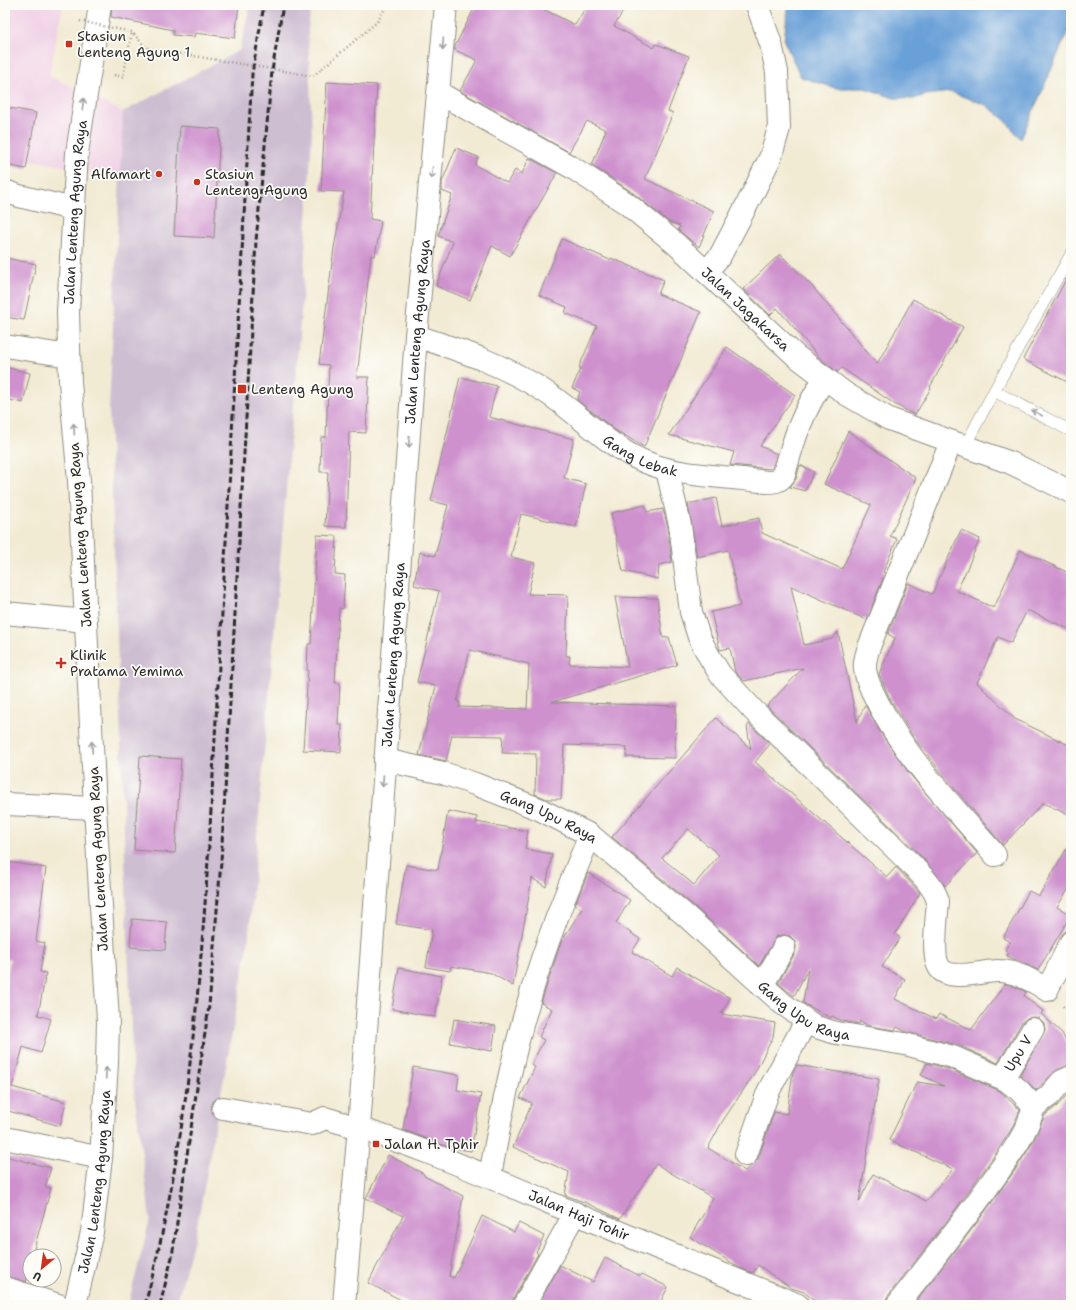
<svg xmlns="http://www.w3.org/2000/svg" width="1076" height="1310" viewBox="0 0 1076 1310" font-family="'Shantell Sans',sans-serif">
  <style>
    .built { fill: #f0d0e5 }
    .industrial { fill: #cebed2 }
    .water { fill: #6aa0d8; stroke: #4a6682 }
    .building { fill: #ce91ce; fill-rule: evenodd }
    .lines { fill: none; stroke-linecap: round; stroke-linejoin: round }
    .service-casing { stroke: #8e8b80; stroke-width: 12 }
    .minor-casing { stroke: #8e8b80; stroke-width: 24 }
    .secondary-casing { stroke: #8e8b80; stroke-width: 24 }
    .primary-casing { stroke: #8e8b80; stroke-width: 24 }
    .path { stroke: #8e8b80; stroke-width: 2.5; stroke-dasharray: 1 3; stroke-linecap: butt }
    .service { stroke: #fff; stroke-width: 11 }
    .minor { stroke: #fff; stroke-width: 22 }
    .secondary { stroke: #fff; stroke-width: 22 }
    .primary { stroke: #fff; stroke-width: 22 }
    .rail { stroke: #2b2b2b; stroke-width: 3; stroke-dasharray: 6 3; stroke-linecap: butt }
    .path-bridge { stroke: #8e8b80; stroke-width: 2.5; stroke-dasharray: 1 3; stroke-linecap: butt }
    .oneway { stroke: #a0a0a0 }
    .poi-dot { fill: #c8321e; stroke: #fdfcf7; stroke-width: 1.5 }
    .labels { text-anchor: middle; stroke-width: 3.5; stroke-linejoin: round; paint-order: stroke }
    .poi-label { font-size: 14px; fill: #2b2b2b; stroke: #fdfcf7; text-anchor: start }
    .street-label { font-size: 14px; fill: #2b2b2b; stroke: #fdfcf7 }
  </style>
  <rect width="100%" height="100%" fill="#fdfcf7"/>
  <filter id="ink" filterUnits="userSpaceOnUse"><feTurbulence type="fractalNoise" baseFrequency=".025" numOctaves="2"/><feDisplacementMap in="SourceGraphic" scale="8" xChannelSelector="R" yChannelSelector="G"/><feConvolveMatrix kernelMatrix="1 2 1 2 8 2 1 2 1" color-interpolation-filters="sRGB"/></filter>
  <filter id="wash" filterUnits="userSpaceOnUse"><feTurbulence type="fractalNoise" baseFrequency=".012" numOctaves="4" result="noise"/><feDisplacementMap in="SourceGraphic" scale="16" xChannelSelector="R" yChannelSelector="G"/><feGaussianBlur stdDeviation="0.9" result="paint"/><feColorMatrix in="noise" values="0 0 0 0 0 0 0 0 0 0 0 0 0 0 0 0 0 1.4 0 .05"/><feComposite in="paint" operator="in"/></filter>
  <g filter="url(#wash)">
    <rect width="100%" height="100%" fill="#f2ebd4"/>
    <path class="built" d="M5,5H63L49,76L123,112L120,177L5,155Z"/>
    <path class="industrial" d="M250,5H311L308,30L312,133L303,288L248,945L196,1232L176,1305H128L150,1219L133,1082L109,411L123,112L240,50Z"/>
    <path class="water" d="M788,5H1071V24L1021,139L1005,120L986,105L951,92L925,95L914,99L894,98L865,88H835L801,77L784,41Z"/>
    <g id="blocks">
      <path class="building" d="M112,5H239L235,38L195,33L194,37L173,35V30L111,17Z
        M476,5H535L575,25L587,5H627L614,26L654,48L656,44L689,56L668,111L673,113L645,179L714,211L699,247L678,230L680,226L669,222L633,193L592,165L606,130L587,121L569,152L460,91L477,60L455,50V46Z
        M327,82L377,85L370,219L381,221L375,256L371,255L357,377H369L366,433L349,432L346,527L325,526L328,472H320L321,437H326L329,365L319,364L334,248L344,192L321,191Z
        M5,107L36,113L26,169L5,165Z
        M180,126L220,129L214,238L174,236Z
        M456,148L478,157L475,165L507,183L515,170L522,174L529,158L557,173L510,256L492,246L470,300L436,286L453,242L438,236L452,195L442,191V182Z
        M562,239L610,260L611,258L664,280L658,294L701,312L644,447L614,429L577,400L580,392L572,388L581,368L579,367L597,326L565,313L567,307L539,295Z
        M780,254L811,285L877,364L913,299L963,327L930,387L931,388L915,415L896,405L842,368L837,372L820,358L777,308L770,315L743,289Z
        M5,258L36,264L24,320L5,317Z
        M1071,270V384L1023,359Z
        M727,347L795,395L760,446L777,454L772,469L730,465L734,452L669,435Z
        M5,367L30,373L23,403L5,399Z
        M460,377L497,386L489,417L574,439L564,478L586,484L576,527L521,514L511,557L535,563L528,594L568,595L566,656H570L569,664L628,667L615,597L657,598L663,638L669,637L677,665L552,702L676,706L675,758L626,757L627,747L564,745L561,799H547L535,794L536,754L502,753L503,736L452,735L446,761L419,755L436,686L417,682L439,591L414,585L420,552L435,556L448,505L431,501ZM470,650L529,664L527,709L459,707L460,702H457Z
        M848,431L916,478L890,536L897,539L883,572L885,573L867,620L791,586L804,645L832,639L838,632L857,722L865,705L880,732L908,772L977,853L945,886L923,858L767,706L803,668L744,681L735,672L730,648L720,650L711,612L740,606L728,550L697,557L688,504L716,498L722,526L759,518L762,533L842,569L871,505L824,484Z
        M800,465L814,472L805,491L790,487L796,479Z
        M645,505L647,512L663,509L668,527L672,562L659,565L658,579L623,571L611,513Z
        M961,530L980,539L957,591L994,608L1020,550L1071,574V630L1027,610L1011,643L998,637L977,683L1015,719L1071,746V816L1043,803L1003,845L943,775L914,738L890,699L879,674L895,638L888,634L908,583L932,594Z
        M317,535L337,536L335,574L345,575L343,609L339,608L335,683H340L338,725H342L341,752L303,750L308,670H307L308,644H311Z
        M716,718L751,749L747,727L749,724L770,744L755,762L887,877L896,867L920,893L895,934L900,938L882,967L905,979L895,999L936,1019L939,1014L971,1030L1005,984L1014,986L1026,992L1024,996L1043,1011L1041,1014L1062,1033L1071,1051V1065L1057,1070L1036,1090L1020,1075L1045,1030L1044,1023L1039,1018L1034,1017L1027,1018L1022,1022L998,1063L958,1045L906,1032L897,1027L895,1030L869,1026L860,1021L859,1024L842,1021L832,1016L831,1018L803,1003L808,969L794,996L778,983L795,953L796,947L795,941L790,936L784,935L777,936L759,966L693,905L612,837ZM688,829L719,855L694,885L662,858Z
        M140,756L181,759L175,853L134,850Z
        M448,811L477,817L476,822L528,831L525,849L552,854L546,887L532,878L513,986L491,973L451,966L450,971L426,967L432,930L396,924L406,865L438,870Z
        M1071,841V885L1057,907L1071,915L1038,970L1007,956L1009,952L1005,950L1010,942L1003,938L1029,891L1039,896Z
        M7,862L46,868L36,941L45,943L40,972L46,973L38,1015L51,1019L41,1053L23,1047L12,1087L66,1102L60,1126L5,1110V987L10,959L5,958V878Z
        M588,873L630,900L616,923L640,939L632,952L672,976L677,967L730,998L721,1014L775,1023L773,1037L754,1074L722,1122L708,1148L745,1171L758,1159L774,1112L787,1114L793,1072L797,1065L879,1079L859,1202L873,1174L926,1201L953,1169L889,1140L917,1082L944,1086L921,1075L927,1063L949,1069L1000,1091L1020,1110L1011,1130L994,1156L947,1221L887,1297L885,1305H820L804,1292L791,1288L758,1265L753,1273L740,1268L690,1237L713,1198L656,1164L620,1219L589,1204L565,1195L569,1172L513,1147L532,1103L520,1098L535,1067L531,1065L544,1040L539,1037L552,1009L541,1003L561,942L582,909L575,905Z
        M132,919L167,922L165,950L130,947Z
        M399,968L442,976L435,1017L392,1009Z
        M454,1019L496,1026L492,1051L450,1043Z
        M413,1067L459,1075L457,1090L481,1094L471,1151L449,1147L403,1130Z
        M1071,1091V1305H913L979,1220L1015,1170L1033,1142L1045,1115L1057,1106Z
        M388,1155L424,1174V1176L463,1196L449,1276L454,1278L482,1216L514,1232L519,1223L544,1236L536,1252L538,1254L513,1299L512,1305H411L368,1283L403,1216L366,1198Z
        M5,1156L51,1168L45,1187L51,1188L32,1256H30V1267L26,1282L5,1276Z
        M605,1258L640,1276L642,1274L668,1287L659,1305H538L560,1265L593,1282Z"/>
    </g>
  </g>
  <g filter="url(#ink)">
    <use href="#blocks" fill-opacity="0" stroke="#8e8b80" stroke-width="1"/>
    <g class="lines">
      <g class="service-casing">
        <path id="service" d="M994,391L1071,254
          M965,446L994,391L1071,431"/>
      </g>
      <g class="minor-casing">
        <g id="minor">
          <path d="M5,191L19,196L73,209"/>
          <path d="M706,272L720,256L753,193L771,156L779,128L777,72L771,44L757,5"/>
          <path id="s1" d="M416,336C463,351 508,366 550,395C581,416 608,446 643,461C681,478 726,475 766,482C774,482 779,482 784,475C794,437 803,411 825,378"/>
          <path d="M5,346L69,356"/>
          <path d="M951,442L869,647C866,656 863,665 866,674C868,685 874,695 879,705C908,761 955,808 995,855"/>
          <path d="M667,470L680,525L691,612L699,637L709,656L720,674L754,711L914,867C923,877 934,887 938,901C937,916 932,953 938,965C946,984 983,970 999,971C1016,971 1032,980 1047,990L1071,942"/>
          <path d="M5,613L86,621"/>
          <path id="s2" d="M385,760L443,773L475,784L539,809L590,835L685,915L783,1004L816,1027L836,1033L905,1044L953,1057L1006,1080L1019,1090L1034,1107"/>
          <path d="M5,804L95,808"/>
          <path d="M762,986L784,947"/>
          <path id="s3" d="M1003,1078L1033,1029"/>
          <path d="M1034,1107L1049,1096L1062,1081L1071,1077"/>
          <path id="s4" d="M223,1108L312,1124L325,1118C411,1142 492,1178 574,1213C648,1245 723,1274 798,1305"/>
          <path d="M5,1138L101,1158"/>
          <path d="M746,1155L768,1092L806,1021"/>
          <path d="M490,1176C501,1116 512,1056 530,997C546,942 568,888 590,835"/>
          <path d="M5,1288L58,1305"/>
          <path d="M524,1305L575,1213"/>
          <path d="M897,1305C929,1264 962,1224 992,1181C1009,1157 1026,1135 1034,1107"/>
        </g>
      </g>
      <g class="secondary-casing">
        <g id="secondary">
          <path id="s5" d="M439,93L573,168L626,203L676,244L796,356L846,394L889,419L1011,463L1071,492"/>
        </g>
      </g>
      <g class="primary-casing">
        <g id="primary">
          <path id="s6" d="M75,1305L92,1232L101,1158L107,1063L108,1021L95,808L79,481L70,382L68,312L77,153L100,5"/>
          <path id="s7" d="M344,1305L360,1114L416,336L446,5"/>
        </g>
      </g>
      <path class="path" d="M114,75L123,77L132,32
        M1063,1006L1071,1015"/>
      <use href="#service" class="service"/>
      <use href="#minor" class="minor"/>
      <use href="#secondary" class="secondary"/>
      <use href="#primary" class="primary"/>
      <path class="rail" d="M145,1305C197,1109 206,903 217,701C229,492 240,283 252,74L264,5
        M160,1305L172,1257L209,1006L221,862L256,241L272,71L283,5"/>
      <path class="path-bridge" d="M80,21L132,32L146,48L313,76L377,22L387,5"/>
    </g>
    <defs><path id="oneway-shaft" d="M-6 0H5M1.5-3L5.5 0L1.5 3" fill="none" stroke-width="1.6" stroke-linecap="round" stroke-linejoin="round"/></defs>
    <g class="oneway">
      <use href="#oneway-shaft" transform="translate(443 44) rotate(94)"/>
      <use href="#oneway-shaft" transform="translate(83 104) rotate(-82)"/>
      <use href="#oneway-shaft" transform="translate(432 173) rotate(95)"/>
      <use href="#oneway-shaft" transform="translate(1037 413) rotate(-152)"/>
      <use href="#oneway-shaft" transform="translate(74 429) rotate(-94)"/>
      <use href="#oneway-shaft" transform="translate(409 442) rotate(94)"/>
      <use href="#oneway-shaft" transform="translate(92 747) rotate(-93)"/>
      <use href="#oneway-shaft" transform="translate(383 781) rotate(94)"/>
      <use href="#oneway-shaft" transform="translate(106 1073) rotate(-87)"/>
    </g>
  </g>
  <g class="poi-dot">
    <rect x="65" y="40" width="8" height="8" rx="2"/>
    <circle cx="159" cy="174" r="4"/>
    <circle cx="197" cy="182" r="4"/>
    <rect x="237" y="384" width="10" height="10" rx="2"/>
    <path d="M59 657h4v4h4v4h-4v4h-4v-4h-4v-4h4z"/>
    <rect x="372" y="1140" width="8" height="8" rx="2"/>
  </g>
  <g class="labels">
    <g class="poi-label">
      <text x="77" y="41">Stasiun<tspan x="77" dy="16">Lenteng Agung 1</tspan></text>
      <text x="151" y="179" text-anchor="end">Alfamart</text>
      <text x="205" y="179">Stasiun<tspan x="205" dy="16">Lenteng Agung</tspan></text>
      <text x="251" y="394">Lenteng Agung</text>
      <text x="70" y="660">Klinik<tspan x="70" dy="16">Pratama Yemima</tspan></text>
      <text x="384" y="1149">Jalan H. Tphir</text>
    </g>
    <g class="street-label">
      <text dy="5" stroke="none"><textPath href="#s6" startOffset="1097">Jalan Lenteng Agung Raya</textPath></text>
      <text dy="5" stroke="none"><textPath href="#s5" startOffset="377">Jalan Jagakarsa</textPath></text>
      <text dy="5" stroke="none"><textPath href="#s7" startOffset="976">Jalan Lenteng Agung Raya</textPath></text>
      <text dy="5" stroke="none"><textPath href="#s1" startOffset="257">Gang Lebak</textPath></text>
      <text transform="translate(80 535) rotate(-94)" y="5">Jalan Lenteng Agung Raya</text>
      <text dy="5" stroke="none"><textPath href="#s7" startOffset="652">Jalan Lenteng Agung Raya</textPath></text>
      <text dy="5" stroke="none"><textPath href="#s2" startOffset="174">Gang Upu Raya</textPath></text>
      <text transform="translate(98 859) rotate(-93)" y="5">Jalan Lenteng Agung Raya</text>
      <text dy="5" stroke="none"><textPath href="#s2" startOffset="498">Gang Upu Raya</textPath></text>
      <text dy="5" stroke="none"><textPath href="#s3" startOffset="29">Upu V</textPath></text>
      <text dy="5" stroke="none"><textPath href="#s6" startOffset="125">Jalan Lenteng Agung Raya</textPath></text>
      <text dy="5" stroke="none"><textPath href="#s4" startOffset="377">Jalan Haji Tohir</textPath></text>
    </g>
  </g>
  <rect width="1076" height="1310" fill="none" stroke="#fdfcf7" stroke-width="20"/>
  <g transform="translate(42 1268) rotate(209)"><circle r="19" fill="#fdfcf7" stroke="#a9a8a5"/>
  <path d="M0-3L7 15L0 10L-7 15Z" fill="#c8321e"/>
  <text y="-6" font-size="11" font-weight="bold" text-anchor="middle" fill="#2b2b2b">U</text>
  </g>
</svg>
